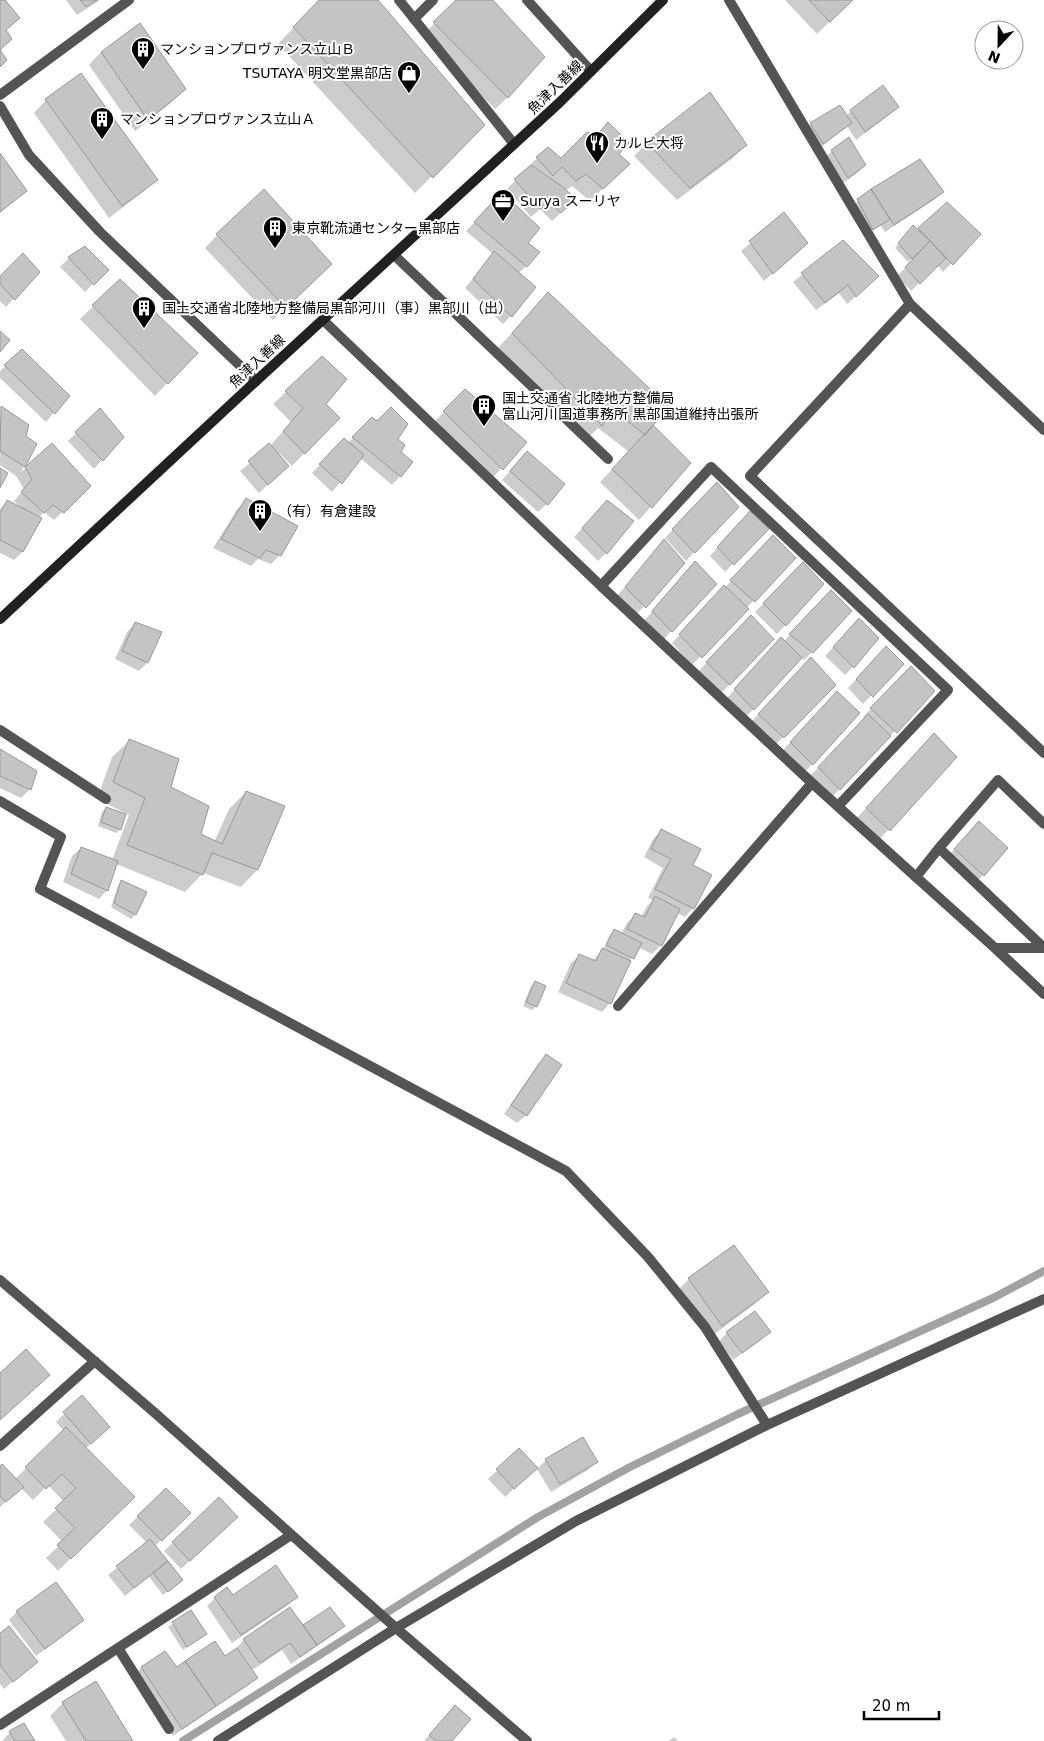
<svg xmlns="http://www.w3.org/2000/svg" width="1044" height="1741" viewBox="0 0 1044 1741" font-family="'DejaVu Sans','Noto Sans JP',sans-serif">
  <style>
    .shadow { fill: #0003 }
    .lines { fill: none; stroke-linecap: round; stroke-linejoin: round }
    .stream { stroke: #a2a2a2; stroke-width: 8 }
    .building { fill: #c4c4c4; stroke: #989898 }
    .service { stroke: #545454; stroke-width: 10 }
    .minor { stroke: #545454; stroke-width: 10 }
    .secondary { stroke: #212121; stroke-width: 10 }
    .labels { text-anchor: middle; stroke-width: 4; stroke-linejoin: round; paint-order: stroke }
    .poi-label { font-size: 14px; fill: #000; stroke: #fff; text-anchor: start }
    .street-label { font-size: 14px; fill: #000; stroke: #fff }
  </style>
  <rect width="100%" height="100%" fill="#fff"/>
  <path class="shadow" d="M66,0H100L77,15Z
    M320,0H376L483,125L415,193L278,44Z
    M458,0H492L508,97L495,109L422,36Z
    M785,0H852L817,34Z
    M101,52L185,89L172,102L135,131L89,65Z
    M46,100L156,180L143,192L109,218L34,113Z
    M897,107L889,115L856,140L847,126L815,152L803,133L811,124L846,116L851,111Z
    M647,143L746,145L733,158L677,200L634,156Z
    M832,151L865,165L856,174L839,186L823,159Z
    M617,154L616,176L590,201L572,186L565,191L575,199L552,221L540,209L531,217L507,189L537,158L561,159Z
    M0,155L25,191L0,213Z
    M920,160L942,192L934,200L885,232L880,225L869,233L854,204L871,190Z
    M502,194L526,243V266L519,273L511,316L503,324L465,288L493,254L466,231Z
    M947,204L980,234L943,272L937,265L911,291L897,276L915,258L913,257L908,262L895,248L909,231H917Z
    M784,214L798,252L764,281L741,251Z
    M217,235L318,276L273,320L205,248Z
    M843,242L869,285L847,304L839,293L816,310L793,282Z
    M85,247L107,270L85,292L60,267L69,258Z
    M39,272L6,307L0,301V278Z
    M120,280L167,383L155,396L80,319Z
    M548,294L651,425L690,463L639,520L600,482L629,452L598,428L584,442L496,350Z
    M22,350L68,396L46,422L0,378V371Z
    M465,391L525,442L489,482L431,425Z
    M286,392L325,404L338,418L292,466L280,454L279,456V474L259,493L240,471L270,446L291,422L273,404Z
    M1,407L28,425L24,436L35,445L21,472L52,445L89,486L54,520L44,512L39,517L41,518L22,552L14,560L0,553V509L7,502L21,508L14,501L24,489L16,476L0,465Z
    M99,410L122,437L94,469L68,441Z
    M372,418L397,440L400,452V476L392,485L360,458L332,492L312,473L344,440L348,443Z
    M519,461L547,504L538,512L502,480Z
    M708,492L737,507L686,561L665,538Z
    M247,500L280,555L271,564L258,559L251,566L213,548L238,508Z
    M607,502L606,553L598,561L574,537Z
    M741,521L767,529L725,572L710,556Z
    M773,537L794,558L692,665L672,643Z
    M664,541L683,563L636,615L617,596Z
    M803,564L823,584L777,634L755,612Z
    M687,571L715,584L663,640L644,621Z
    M831,592L812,652L804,660L801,658L745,718L726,699L773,647L784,641Z
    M135,624L161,633L147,663L139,671L115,659L127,632Z
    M742,625L730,684L721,693L698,672Z
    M851,628L853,667L845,675L825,656Z
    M878,656L902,664L863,704L848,688Z
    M803,667L835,685L775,745L750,723Z
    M911,668L933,691L831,798L810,776L865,719L863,717Z
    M829,701L858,713L804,773L782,751Z
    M129,741L169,787L200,835L214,842L229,809L246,792L257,870L241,887L203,873L185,892L116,864L107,890L99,899L63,882L72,856L81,848L112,860L129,815L97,799L112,757Z
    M922,747L956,757L876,843L854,821Z
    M0,751L35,771L30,789L21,798L0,788Z
    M106,808L120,829L116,833L98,826L102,812Z
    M980,823L1006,848L975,884L946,858Z
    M661,831L691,866L693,908L685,917L677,913L661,945L652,954L638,947L630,961L610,1003L602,1012L558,992L571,963L580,955L592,961L603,950L610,935L614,931L621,934L627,923L636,914L641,917L647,906L653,900L648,898L663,868L644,857L653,839Z
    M122,882L145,893L135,915L131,919L111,907L118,886Z
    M535,982L544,986L536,1006L532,1010L523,1006L531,986Z
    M546,1056L526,1115L517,1123L504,1114L538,1064Z
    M734,1246L768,1292L755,1304L709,1338L676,1292L689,1279Z
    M769,1331L761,1340L733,1360L719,1341L727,1333Z
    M82,1397L100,1435L86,1448L133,1496L58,1571L46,1558L63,1542L43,1522L64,1502L48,1485L33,1500L21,1488L0,1507V1468L15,1479L64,1431L56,1422Z
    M519,1450L528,1476L505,1497L488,1479Z
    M546,1460L597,1461L588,1470L551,1492L537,1469Z
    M166,1489L189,1513L154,1547L181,1580L163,1595L149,1577L125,1596L108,1575L147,1543L129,1525Z
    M219,1499L228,1525L181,1569L164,1551Z
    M296,1597L288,1605L232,1643L207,1606L215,1598Z
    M329,1609L343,1626L335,1634L291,1664L282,1650L251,1671L256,1678L247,1686L173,1736L133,1676L141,1668L165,1652L176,1669L225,1658L237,1650L236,1648L244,1640L302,1626Z
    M17,1612L83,1620L74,1628L36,1656L9,1620Z
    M191,1612L206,1634L183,1650L168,1627Z
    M0,1635L36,1662L4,1689L0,1684Z
    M63,1703L132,1741H66L50,1716Z
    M447,1715L450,1741H424Z
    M10,1732L33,1741H2Z
    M674,1737L678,1741H669Z"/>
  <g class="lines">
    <path class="stream" d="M183,1741L538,1517L630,1467L738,1414L993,1298L1044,1271"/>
  </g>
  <path class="building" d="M0,0H5L20,18L6,30L12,39L0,50L7,60L0,67Z
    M80,0H97L86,7Z
    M319,0H378L485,125L433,178L293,27Z
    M456,0H493L545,57L508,98L433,22Z
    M809,0H853L830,22Z
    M140,23L186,89L148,120L101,52Z
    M81,73L158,180L122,206L45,99Z
    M883,85L899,107L865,132L850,110Z
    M710,92L747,145L690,188L646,142Z
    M840,105L852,123L823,144L810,123Z
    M608,122L629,143L619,154L630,164L603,189L586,174L576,181L562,167L553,176L536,157L548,147L561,158L587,132L596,136Z
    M849,137L866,165L848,178L831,150Z
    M0,153L27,191L0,212Z
    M920,159L944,192L894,225L871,189Z
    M531,165L563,187L576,199L561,213L549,201L540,209L514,179Z
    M264,189L332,264L286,308L216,234Z
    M871,189L890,219L873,230L857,199Z
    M502,192L540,228L528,243L540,252L527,267L474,222Z
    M947,202L981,234L953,265L918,228Z
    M784,212L808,243L773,274L749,241Z
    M913,225L930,241L912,259L898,243Z
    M843,240L879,276L856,297L848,285L825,303L801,273Z
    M930,241L946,258L920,284L905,267Z
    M85,246L109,270L94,285L68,257Z
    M494,251L536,287L512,317L473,279Z
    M23,253L40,272L15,300L0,284V276Z
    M120,279L198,353L168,384L92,305Z
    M548,292L669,407L645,435L615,411L602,426L512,333Z
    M0,331L10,340L0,352Z
    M22,349L70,396L55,414L4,365Z
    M322,356L347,379L326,404L340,418L305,454L283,431L303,408L285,391Z
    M465,389L527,442L503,470L443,411Z
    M1,406L29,425L26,436L37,444L25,467L0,451Z
    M391,407L408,424L398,439L405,445L401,452L413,462L401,477L352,437L372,417L377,421Z
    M100,408L124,437L103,461L75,432Z
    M653,425L691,463L652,508L612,469Z
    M344,438L364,455L342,484L319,464Z
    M52,443L91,486L64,513L53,505L44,513L21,492L32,479L25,467Z
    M269,443L289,466L268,485L248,461Z
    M527,451L565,484L548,505L510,471Z
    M0,468L8,473L0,488Z
    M717,482L739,507L695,553L672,529Z
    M246,498L298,526L281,556L266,550L260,558L221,539Z
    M7,500L42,518L23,552L0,540V513Z
    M607,500L634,521L607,554L582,528Z
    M750,511L769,529L734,565L717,547Z
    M773,535L796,558L755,602L730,580Z
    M664,539L685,563L646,608L625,587Z
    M695,561L717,584L672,632L652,611Z
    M803,562L824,584L786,626L763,603Z
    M724,585L749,609L702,658L679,634Z
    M831,590L852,611L813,653L789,634Z
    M751,615L774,639L730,685L706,662Z
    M859,618L879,638L854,668L833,647Z
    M135,622L162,632L148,663L122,651Z
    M781,637L802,658L754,710L734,689Z
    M886,646L904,664L873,697L856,679Z
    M811,657L836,685L784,738L758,714Z
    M911,666L935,691L897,733L870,708Z
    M837,691L860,713L813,765L790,742Z
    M868,714L891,736L840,790L818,767Z
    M934,733L957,757L890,831L866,808Z
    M129,739L179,759L171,787L209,806L201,834L222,844L246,791L285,806L258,870L212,853L203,875L127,845L145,798L113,782Z
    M0,749L37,771L31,790L0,776Z
    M106,807L126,814L121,830L101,822Z
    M979,821L1008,848L984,876L954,849Z
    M661,829L701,849L693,865L712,875L694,909L655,889L671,859L651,849Z
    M81,847L118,861L108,891L71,874Z
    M121,880L147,892L136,915L114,903Z
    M655,896L680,909L662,946L627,929L635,913L645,917Z
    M614,929L642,943L634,959L606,945Z
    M602,948L631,961L611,1004L566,983L579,954L596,961Z
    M535,981L546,986L537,1007L526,1002Z
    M546,1054L562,1065L527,1116L511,1105Z
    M734,1245L769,1292L722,1326L688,1278Z
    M755,1311L771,1332L742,1353L726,1332Z
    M26,1349L50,1375L0,1420V1373Z
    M82,1395L110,1427L91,1444L63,1412Z
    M66,1427L135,1497L71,1559L57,1545L75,1528L55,1508L76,1488L62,1474L46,1489L25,1467Z
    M583,1437L598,1462L560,1484L545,1459Z
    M519,1448L538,1468L514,1489L496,1469Z
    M2,1464L24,1487L6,1502L0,1496V1466Z
    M166,1488L191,1513L162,1541L137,1516Z
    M219,1497L238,1517L190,1561L172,1542Z
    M150,1539L168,1561L134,1588L116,1566Z
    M168,1561L183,1580L168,1592L153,1573Z
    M276,1565L298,1597L241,1635L214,1597L227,1587L233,1595Z
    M56,1582L84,1620L45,1649L16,1611Z
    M290,1607L317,1645L300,1657L290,1643L260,1663L243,1639Z
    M330,1607L345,1626L317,1645L303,1625Z
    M191,1610L207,1634L187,1647L172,1622Z
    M9,1626L38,1662L13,1682L0,1665V1633Z
    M215,1641L225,1656L237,1648L258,1678L216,1706L185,1661Z
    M165,1651L177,1667L185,1661L216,1706L182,1729L141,1667Z
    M96,1681L133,1741H86L62,1702Z
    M455,1705L471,1719L452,1741H436L429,1735Z
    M24,1723L35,1741H15L9,1731Z"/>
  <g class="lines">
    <path class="service" d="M527,0L591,71
      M414,19L433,0
      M394,255L608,459
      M0,730L106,799
      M1044,824L998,780L939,848L1044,948
      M939,848L916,877L995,948
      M1044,948H995L1044,994"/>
    <path class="minor" d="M399,0L514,144
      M729,0L910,304L1044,430
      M0,95L129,0
      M0,106L29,155L100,232L256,381
      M910,304L750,476L1044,753
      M323,320L601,586
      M0,801L61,837L40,889L566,1171L648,1257L705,1327L767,1425
      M838,806L948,690L711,467L601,586L812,783L916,877
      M618,1006L812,783
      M0,1280L155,1413L396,1628L527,1741
      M0,1446L95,1361
      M118,1648L169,1729
      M0,1725L291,1535
      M218,1741L396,1628L576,1521L767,1425L1044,1299"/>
    <path class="secondary" d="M0,619L256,381L559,103L663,0"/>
  </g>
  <defs>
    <g id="building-pin" transform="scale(1.25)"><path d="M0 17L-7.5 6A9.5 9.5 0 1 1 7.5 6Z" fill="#000" stroke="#fff"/><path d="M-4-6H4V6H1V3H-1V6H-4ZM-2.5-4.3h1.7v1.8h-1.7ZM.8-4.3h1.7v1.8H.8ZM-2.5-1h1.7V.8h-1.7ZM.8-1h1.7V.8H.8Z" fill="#fff"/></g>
    <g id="shop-pin" transform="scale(1.25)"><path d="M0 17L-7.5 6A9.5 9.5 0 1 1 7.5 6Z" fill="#000" stroke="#fff"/><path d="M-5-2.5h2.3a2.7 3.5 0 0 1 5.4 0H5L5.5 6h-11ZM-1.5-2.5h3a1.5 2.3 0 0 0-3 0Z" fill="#fff"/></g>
    <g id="restaurant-pin" transform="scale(1.25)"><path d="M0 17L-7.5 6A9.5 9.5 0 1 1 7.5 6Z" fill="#000" stroke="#fff"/><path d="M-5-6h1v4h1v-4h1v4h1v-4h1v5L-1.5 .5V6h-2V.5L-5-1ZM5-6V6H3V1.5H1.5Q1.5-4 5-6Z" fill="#fff"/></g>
    <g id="office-pin" transform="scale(1.25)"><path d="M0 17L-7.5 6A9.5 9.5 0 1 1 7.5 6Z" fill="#000" stroke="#fff"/><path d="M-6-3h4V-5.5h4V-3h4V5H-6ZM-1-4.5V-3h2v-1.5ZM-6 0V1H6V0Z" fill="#fff"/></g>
  </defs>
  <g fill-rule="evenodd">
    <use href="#building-pin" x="143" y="49"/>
    <use href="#shop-pin" x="409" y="73"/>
    <use href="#building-pin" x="102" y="119"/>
    <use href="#restaurant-pin" x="597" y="143"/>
    <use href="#office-pin" x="503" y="201"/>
    <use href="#building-pin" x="275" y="228"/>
    <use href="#building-pin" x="144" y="308"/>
    <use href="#building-pin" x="484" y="406"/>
    <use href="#building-pin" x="260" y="511"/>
  </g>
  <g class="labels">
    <g class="poi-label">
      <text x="160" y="54">マンションプロヴァンス立山Ｂ</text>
      <text x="392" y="78" text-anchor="end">TSUTAYA 明文堂黒部店</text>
      <text x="120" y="124">マンションプロヴァンス立山Ａ</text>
      <text x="614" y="148">カルビ大将</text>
      <text x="520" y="206">Surya スーリヤ</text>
      <text x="292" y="233">東京靴流通センター黒部店</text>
      <text x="162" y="313">国土交通省北陸地方整備局黒部河川（事）黒部川（出）</text>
      <text x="502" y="403">国土交通省 北陸地方整備局<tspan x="502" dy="16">富山河川国道事務所 黒部国道維持出張所</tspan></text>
      <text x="278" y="516">（有）有倉建設</text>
    </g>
    <g class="street-label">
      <text transform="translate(555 87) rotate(-44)" y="5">魚津入善線</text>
      <text transform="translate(257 361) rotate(-43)" y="5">魚津入善線</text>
    </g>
  </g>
  <g transform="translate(999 45) rotate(202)"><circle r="24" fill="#ffffff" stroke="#999999"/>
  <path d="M0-4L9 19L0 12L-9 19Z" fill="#000000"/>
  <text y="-8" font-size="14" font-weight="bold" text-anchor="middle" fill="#000000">N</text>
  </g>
  <path d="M864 1711v8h75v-8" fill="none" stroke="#000000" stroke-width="2.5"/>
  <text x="872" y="1711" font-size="15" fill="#000000" stroke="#ffffff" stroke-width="4" paint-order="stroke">20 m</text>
</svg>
